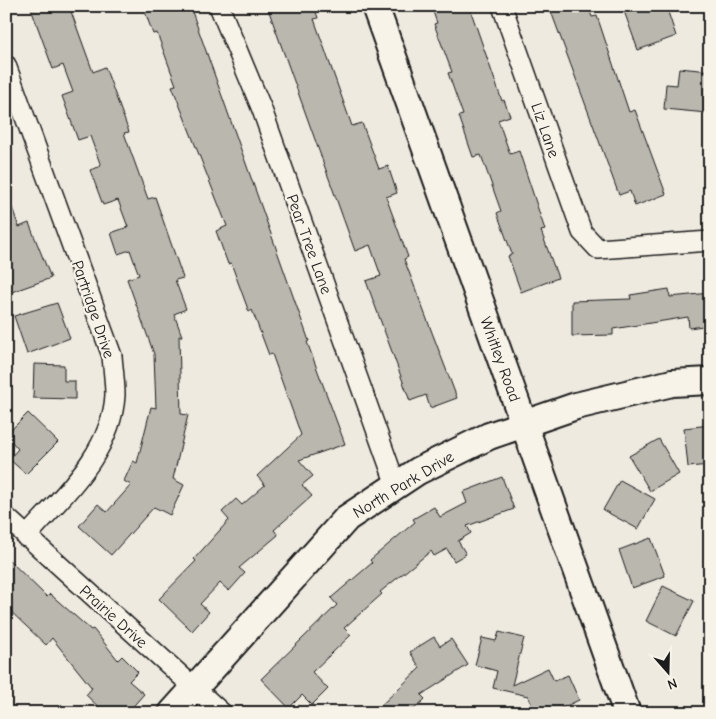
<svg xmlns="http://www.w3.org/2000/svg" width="716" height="719" viewBox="0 0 716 719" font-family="'Comic Neue',sans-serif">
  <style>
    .building { fill: #bab7af; stroke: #1c1c1c }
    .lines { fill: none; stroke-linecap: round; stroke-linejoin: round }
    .street-casing { stroke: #1c1c1c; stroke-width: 22 }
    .secondary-casing { stroke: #1c1c1c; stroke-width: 30 }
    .street { stroke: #f7f3e8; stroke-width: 19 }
    .secondary { stroke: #f7f3e8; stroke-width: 26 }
    .labels { text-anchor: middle; stroke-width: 4.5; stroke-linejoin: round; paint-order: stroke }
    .street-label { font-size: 16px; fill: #1c1c1c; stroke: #f7f3e8 }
  </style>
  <rect width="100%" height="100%" fill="#eeeae0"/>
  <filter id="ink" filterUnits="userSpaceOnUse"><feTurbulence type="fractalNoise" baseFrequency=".02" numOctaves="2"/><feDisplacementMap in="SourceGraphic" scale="10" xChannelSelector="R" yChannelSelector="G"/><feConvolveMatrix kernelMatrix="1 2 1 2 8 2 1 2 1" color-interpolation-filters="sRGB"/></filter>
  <g filter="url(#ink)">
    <path class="building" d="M30,6H69L93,72L105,67L129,132L124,133L148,199L155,197L183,278L175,280L186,309L174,314L182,336H179L181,414L188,415L173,479L184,485L170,515L154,507L111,555L79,526L98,504L107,512L131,485L124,481L133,461L137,463L151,407L156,408L154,354L127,279L139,275L130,250L118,254L111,233L128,227L118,200L103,205L90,170L101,166L90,136L78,140L62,96L73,92L63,65L53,69Z
      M143,6H190L309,341L307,342L345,444L299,460L313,476L302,485L312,496L274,530L278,535L239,568L245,573L229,591L220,583L200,604L209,612L192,631L159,599L196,561L194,559L229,520L222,512L236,499L242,505L265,485L257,476L301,435L272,354L269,355L252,310L249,312L231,263L228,264L216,231L227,226L172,86L176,85L157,33L153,34Z
      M267,6H314L318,18L314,19L352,126L362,123L379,169L388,166L397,193L386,197L408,257L404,259L457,398L430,408L426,395L410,401L366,281L381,276L370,245L355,251Z
      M431,6H469L502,101L504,100L510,116L498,120L510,154L519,151L545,230L541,231L558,278L521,292L508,256L512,254L497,213L501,211L481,155L473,157L459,116L463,115L448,73L452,72L434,24L437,23Z
      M549,6H588L592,17L597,16L629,112L635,110L666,194L635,206L630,191L619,195Z
      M637,6H666L676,36L638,50L624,11Z
      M679,68L710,71L707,113L664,109L666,84L677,85Z
      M8,196L19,227L29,223L51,278L6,294V197Z
      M669,289L670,297L710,293V325L689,328L688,317L613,329V335L572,336V301L631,299L630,295Z
      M57,303L70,338L27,354L14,316Z
      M34,364L64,365V381H75V399L33,398Z
      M28,413L58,442L26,474L9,459L18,449L6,435Z
      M710,425V465L688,467L684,428Z
      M659,439L679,474L650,491L629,456Z
      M502,477L514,509L467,526L471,533L458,541L466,554L454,561L447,549L434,556L431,551L380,592L382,594L344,628L351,635L312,672L328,689L312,705L302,695L289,708L261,679L337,605L331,598L372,563L370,560L415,522L413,519L434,507L440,517L467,503L463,492Z
      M620,480L655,499L638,529L603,510Z
      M651,538L665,576L632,588L619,550Z
      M6,557L47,597L50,594L91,630L93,629L118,660L122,656L138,672L129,681L144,694L127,713H105L86,695L92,688L52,638L46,645L6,607Z
      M663,586L694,601L676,636L646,621Z
      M499,632L524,638L512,685L548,668L554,681L568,675L579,700L551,713H535L528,696L493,688L497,671L475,665L482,638L496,641Z
      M434,637L440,646L451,639L468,665L421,695L425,699L410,713H373L420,668L410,652Z"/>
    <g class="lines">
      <g class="street-casing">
        <path id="street" d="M219,6L261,107L396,485
          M502,6L582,232L598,249L710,241
          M6,65L112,356C113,369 115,382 115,395C112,453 62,496 26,537
          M6,517L222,713"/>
      </g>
      <g class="secondary-casing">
        <path id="secondary" d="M375,6L627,713
          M172,713L347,518L418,471L489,436L576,406L672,383L710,381"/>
      </g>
      <use href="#street" class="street"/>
      <use href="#secondary" class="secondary"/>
    </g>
  </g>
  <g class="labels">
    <g class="street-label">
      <text transform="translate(546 130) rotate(71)" y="6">Liz Lane</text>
      <text transform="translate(310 244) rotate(70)" y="6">Pear Tree Lane</text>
      <text transform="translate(94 309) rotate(71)" y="6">Partridge Drive</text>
      <text transform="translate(501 359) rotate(70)" y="6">Whitley Road</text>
      <text transform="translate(403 484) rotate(-31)" y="6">North Park Drive</text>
      <text transform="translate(114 616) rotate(42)" y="6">Prairie Drive</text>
    </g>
  </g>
  <rect width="716" height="719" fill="none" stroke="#f7f3e8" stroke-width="25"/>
  <rect x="12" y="12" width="691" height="694" fill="none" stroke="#1c1c1c" stroke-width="2" filter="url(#ink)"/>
  <g transform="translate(668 672) rotate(160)" stroke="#f7f3e8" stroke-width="4" paint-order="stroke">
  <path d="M0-4L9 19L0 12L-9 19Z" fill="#1c1c1c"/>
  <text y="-8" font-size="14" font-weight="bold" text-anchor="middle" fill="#1c1c1c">N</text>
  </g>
</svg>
